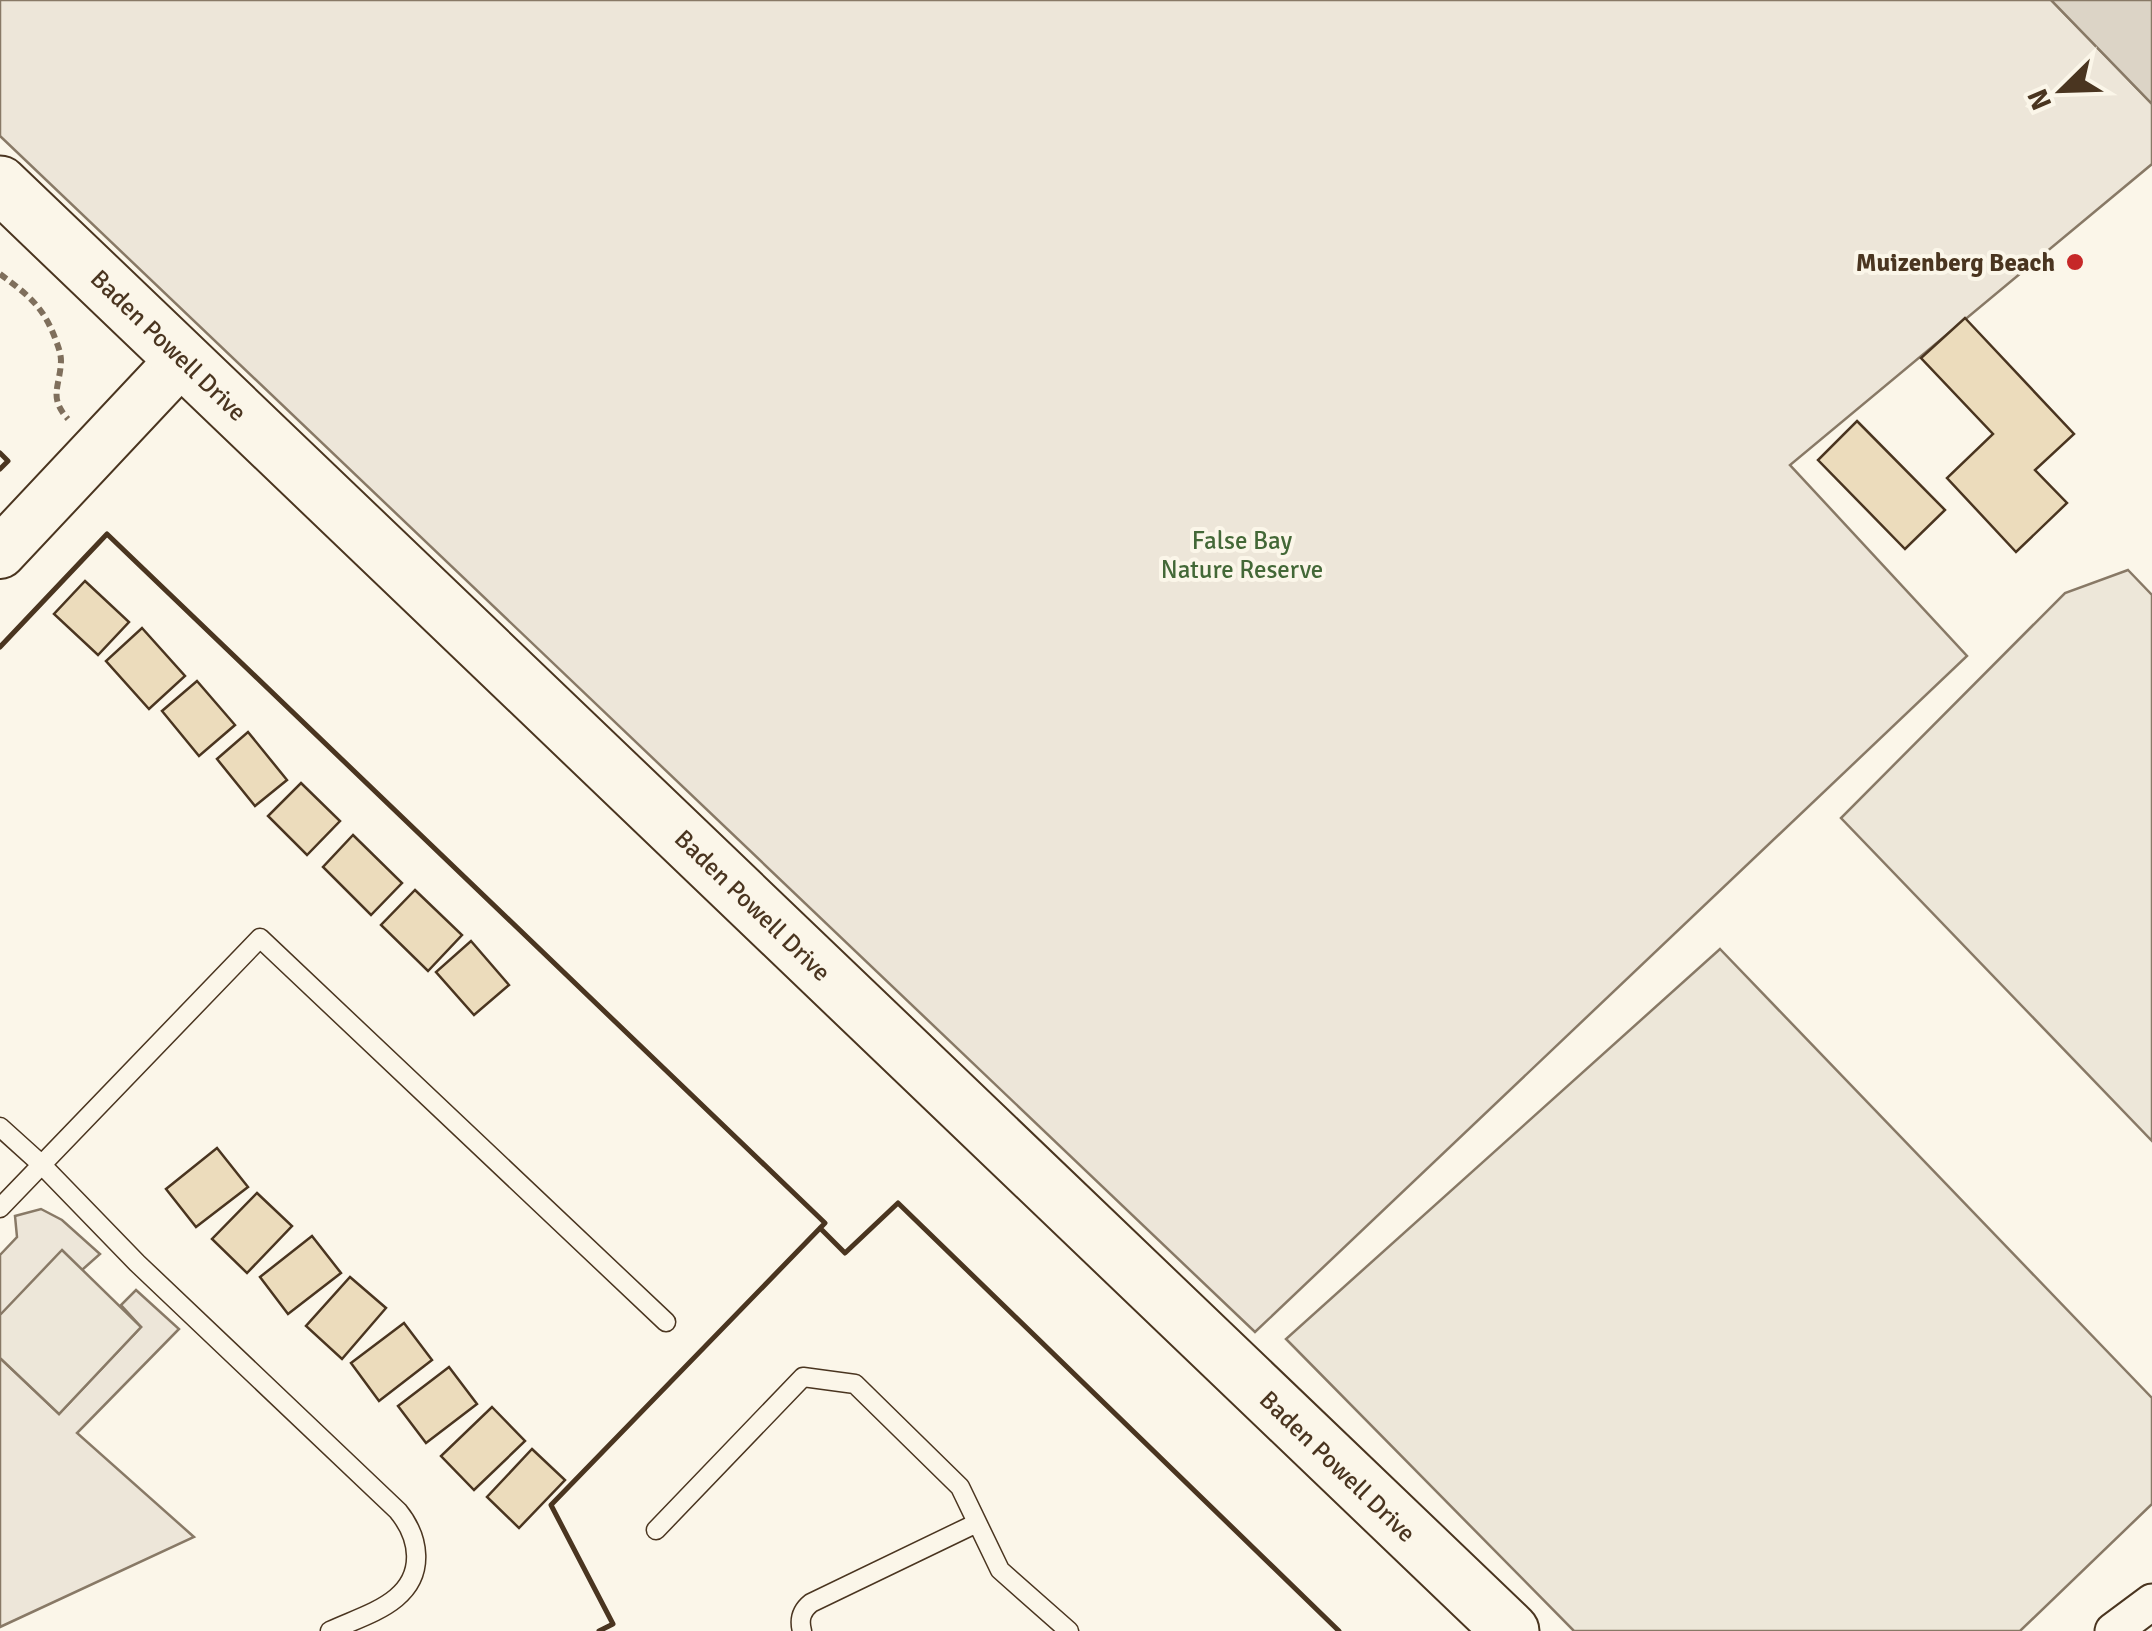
<svg xmlns="http://www.w3.org/2000/svg" width="2152" height="1631" viewBox="0 0 2152 1631" font-family="Signika,sans-serif">
  <style>
    .green { fill: #ede6d9; stroke: #887966; stroke-width: 2.5 }
    .parking { fill: #ede7d9; stroke: #887966; stroke-width: 2.5 }
    .water { fill: #dcd4c6; stroke: #887966; stroke-width: 2.5 }
    .building { fill: #ecdcbc; stroke: #4a3520; stroke-width: 2.5 }
    .lines { fill: none; stroke-linecap: round; stroke-linejoin: round }
    .lane-casing { stroke: #4a3520; stroke-width: 21 }
    .street-casing { stroke: #4a3520; stroke-width: 39 }
    .secondary-casing { stroke: #4a3520; stroke-width: 54 }
    .primary-casing { stroke: #4a3520; stroke-width: 59 }
    .path { stroke: #7f6f5c; stroke-width: 6; stroke-dasharray: 8 5; stroke-linecap: butt }
    .lane { stroke: #fbf6e9; stroke-width: 18 }
    .street { stroke: #fbf6e9; stroke-width: 35 }
    .secondary { stroke: #fbf6e9; stroke-width: 50 }
    .primary { stroke: #fbf6e9; stroke-width: 55 }
    .wall { stroke: #4a3520; stroke-width: 5 }
    .poi-dot { fill: #c62828; stroke: #fbf6e9; stroke-width: 4 }
    .labels { text-anchor: middle; stroke-width: 8; stroke-linejoin: round; paint-order: stroke }
    .poi-label { font-size: 25px; font-weight: bold; fill: #4a3520; stroke: #fbf6e9; text-anchor: end }
    .street-label { font-size: 25px; fill: #4a3520; stroke: #fbf6e9 }
    .park-label { font-size: 25px; fill: #436837; stroke: #fbf6e9 }
  </style>
  <rect width="100%" height="100%" fill="#fbf6e9"/>
  <path class="green" d="M0,0H2051L2152,104V164L1790,465L1967,656L1255,1332L0,136Z
    M41,1209L62,1220L100,1254L82,1270L0,1315V1255L17,1237L15,1216Z
    M136,1290L179,1329L77,1433L194,1537L0,1627V1358L59,1414L141,1327L121,1305Z"/>
  <path class="parking" d="M2128,570L2152,595V1141L1841,818L2065,593Z
    M1720,949L2152,1398V1504L2020,1631H1574L1286,1339Z
    M62,1250L141,1327L59,1414L0,1358V1315Z"/>
  <path class="water" d="M2051,0H2152V104Z"/>
  <path class="building" d="M1965,318L2074,434L2035,470L2067,503L2016,552L1947,478L1993,434L1921,358Z
    M1857,421L1945,510L1905,549L1818,460Z
    M85,581L129,622L98,655L54,614Z
    M142,628L185,676L149,709L106,661Z
    M197,681L235,725L199,756L162,711Z
    M248,732L287,780L255,806L217,759Z
    M301,783L340,821L307,855L268,816Z
    M353,835L402,883L371,915L323,867Z
    M415,890L462,935L428,971L381,925Z
    M471,941L509,985L474,1015L436,972Z
    M217,1148L248,1187L196,1227L166,1189Z
    M257,1193L292,1226L247,1273L212,1239Z
    M312,1236L341,1273L288,1314L260,1277Z
    M350,1277L386,1308L342,1359L306,1326Z
    M404,1323L432,1360L379,1401L351,1363Z
    M449,1367L477,1404L426,1443L398,1406Z
    M492,1407L525,1441L474,1490L441,1456Z
    M532,1449L565,1480L519,1528L487,1497Z"/>
  <g class="lines">
    <g class="lane-casing">
      <path id="lane" d="M0,1127L41,1164L137,1263L398,1511C420,1538 425,1574 396,1598C378,1613 351,1621 330,1631
        M0,1208L260,938L666,1322
        M656,1530L803,1377L855,1384L960,1487L1000,1570L1069,1631
        M802,1631C799,1620 801,1611 811,1603L977,1523"/>
    </g>
    <g class="street-casing">
      <path id="street" d="M2113,1631L2152,1602"/>
    </g>
    <g class="secondary-casing">
      <path id="secondary" d="M0,553L183,358"/>
    </g>
    <g class="primary-casing">
      <path id="primary" d="M0,184L1511,1631"/>
    </g>
    <path class="path" d="M0,274C27,294 43,306 55,338C58,346 61,353 61,361C60,387 48,397 68,419"/>
    <use href="#lane" class="lane"/>
    <use href="#street" class="street"/>
    <use href="#secondary" class="secondary"/>
    <use href="#primary" class="primary"/>
    <path class="wall" d="M0,453L8,461L0,469
      M0,647L107,534L825,1223L551,1505L613,1624L599,1631
      M820,1228L845,1253L898,1203L1339,1631"/>
  </g>
  <circle class="poi-dot" cx="2075" cy="262" r="10"/>
  <g class="labels">
    <g class="poi-label">
      <text x="2055" y="271">Muizenberg Beach</text>
    </g>
    <g class="street-label">
      <text transform="translate(169 345) rotate(44)" y="9">Baden Powell Drive</text>
      <text transform="translate(753 905) rotate(44)" y="9">Baden Powell Drive</text>
      <text transform="translate(1338 1466) rotate(44)" y="9">Baden Powell Drive</text>
    </g>
    <g class="park-label">
      <text x="1242" y="549">False Bay<tspan x="1242" dy="29">Nature Reserve</tspan></text>
    </g>
  </g>
  <g transform="translate(2062 90) rotate(247)" stroke="#fbf6e9" stroke-width="8" paint-order="stroke">
  <path d="M0-8L18 38L0 25L-18 38Z" fill="#4a3520"/>
  <text y="-15" font-size="28" font-weight="bold" text-anchor="middle" fill="#4a3520">N</text>
  </g>
</svg>
